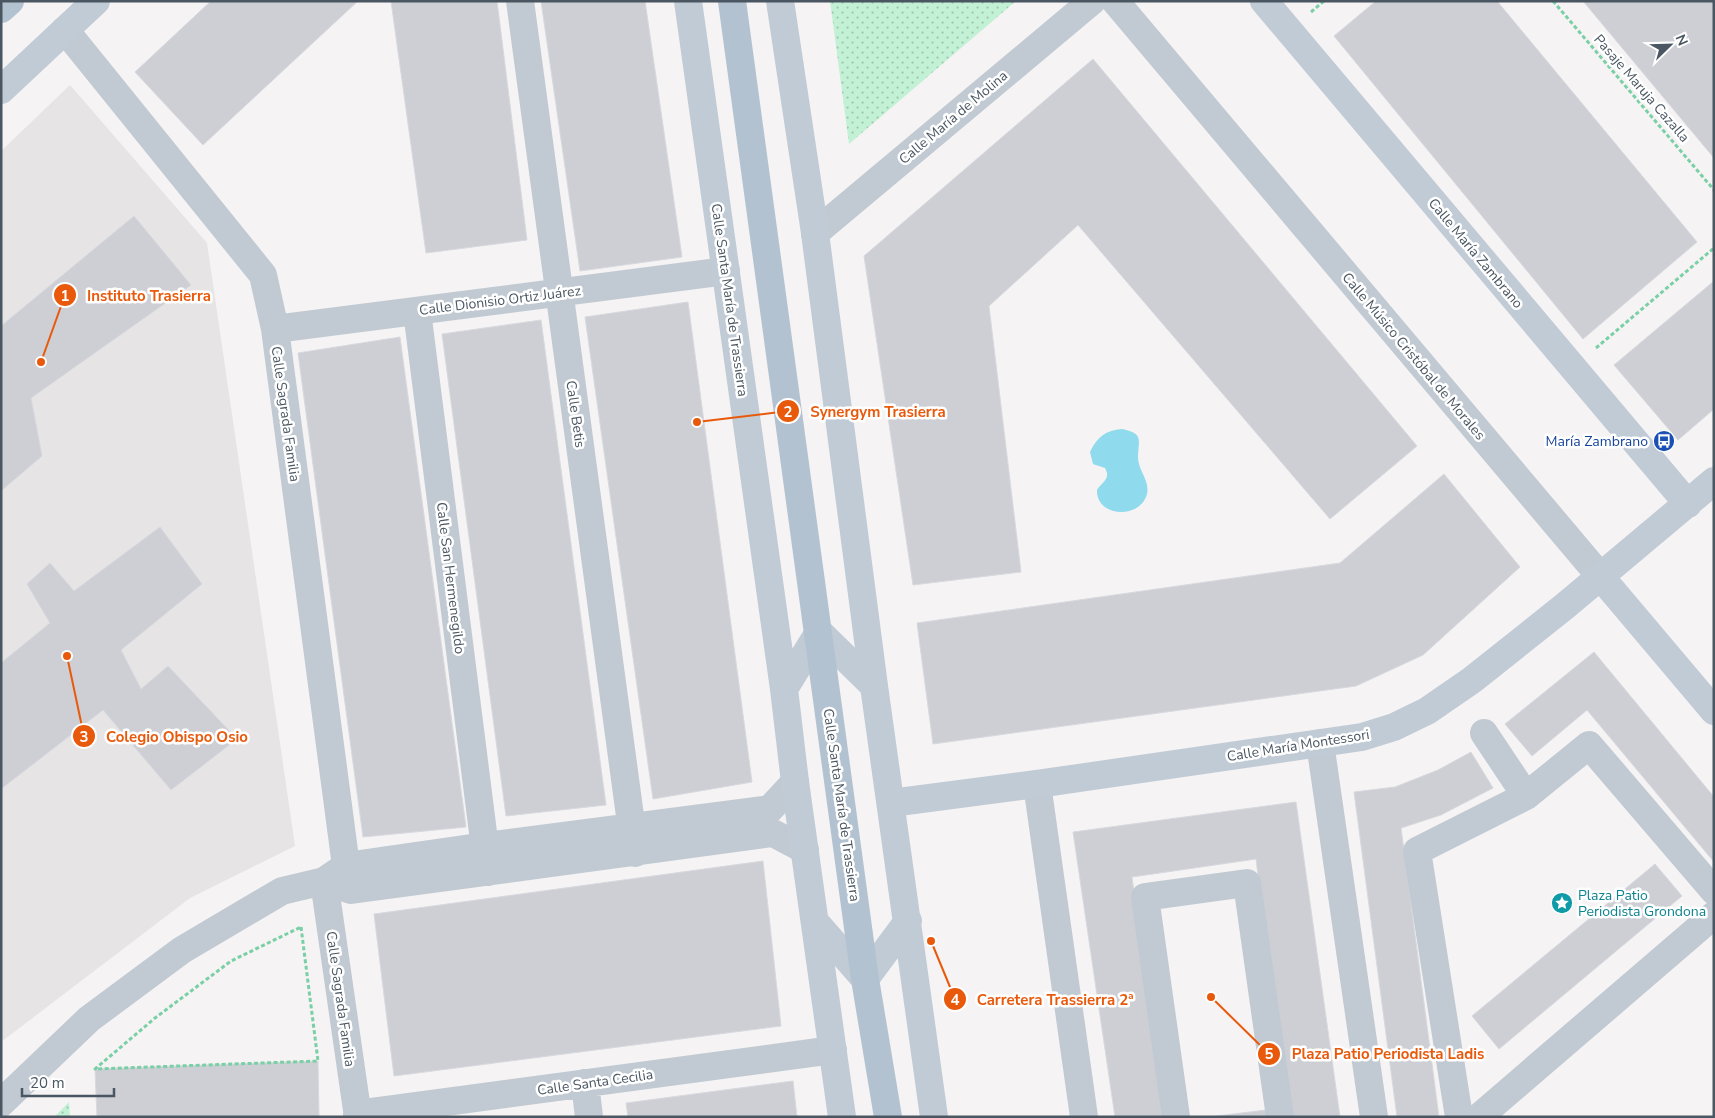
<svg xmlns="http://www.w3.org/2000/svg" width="1715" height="1118" viewBox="0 0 1715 1118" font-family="'Nunito Sans',sans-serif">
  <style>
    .education { fill: #e6e4e5 }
    .park { fill: url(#park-dots) }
    .water { fill: #90daee }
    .building { fill: #cdcfd5; stroke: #d7d9de }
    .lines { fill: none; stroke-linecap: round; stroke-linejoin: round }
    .path { stroke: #7ad0a6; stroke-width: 3; stroke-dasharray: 4 2.5; stroke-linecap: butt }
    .street { stroke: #c1cad2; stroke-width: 28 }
    .secondary { stroke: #c1cbd6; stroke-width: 28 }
    .primary { stroke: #b3c2d1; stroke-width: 28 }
    .labels { text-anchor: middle; stroke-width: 5; stroke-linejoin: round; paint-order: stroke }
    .street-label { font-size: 14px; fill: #4a5661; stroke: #fff }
    .transit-label { font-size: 14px; fill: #164399; stroke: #fff; text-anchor: end }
    .culture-label { font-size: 14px; fill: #0d838f; stroke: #fff; text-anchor: start }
    .leader { fill: none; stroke: #e8590c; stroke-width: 2 }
    .callout-dot { fill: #e8590c; stroke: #fff; stroke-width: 2 }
    .mark-label { font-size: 15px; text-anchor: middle; font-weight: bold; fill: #fff }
    .callout-label { font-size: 15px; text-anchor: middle; font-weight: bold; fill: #e8590c; stroke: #fff; stroke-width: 5; stroke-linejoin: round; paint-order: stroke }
  </style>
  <defs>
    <pattern id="park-dots" width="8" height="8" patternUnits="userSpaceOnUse" patternTransform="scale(1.25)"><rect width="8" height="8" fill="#c3f1d5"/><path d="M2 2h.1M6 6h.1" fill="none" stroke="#a0c6b0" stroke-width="1.8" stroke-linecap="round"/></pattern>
  </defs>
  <rect width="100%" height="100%" fill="#f5f3f3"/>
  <path class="education" d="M70,85L207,243L295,846L190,898L1,1042V151Z"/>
  <path class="park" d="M830,1H1016L849,144Z
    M69,1102L70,1117H54Z"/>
  <path class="water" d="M1122,429C1145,434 1138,440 1138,457C1138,471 1150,480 1147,494C1140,520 1096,517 1097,490C1103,481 1111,479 1105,468L1093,464L1090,452C1097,437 1106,430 1122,429Z"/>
  <path class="building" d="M211,1H358L203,145L135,72Z
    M391,1H497L527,240L426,253Z
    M541,1H645L682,257L580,271Z
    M1376,1H1497L1697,242L1583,339L1334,36Z
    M1583,1H1714V158Z
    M1093,59L1417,446L1330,519L1078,225L989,306L1021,572L913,585L864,256Z
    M134,216L191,285L31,398L42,456L1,491V326Z
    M1714,281V409L1678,440L1614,365Z
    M688,302L752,782L653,799L585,317Z
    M541,320L606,805L506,816L442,334Z
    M400,337L466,827L363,837L298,353Z
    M1444,474L1520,567L1423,655L1356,686L933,744L917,623L1340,563Z
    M160,527L202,584L121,650L141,689L168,666L237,739L171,790L103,710L1,789V663L50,623L27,584L50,563L74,591Z
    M1594,652L1714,797V862L1587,710L1532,756L1505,724Z
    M1471,752L1493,788L1441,815L1401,828L1439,1117H1397L1354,792L1395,787L1438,770Z
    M1296,802L1340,1117H1288L1256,859L1132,877L1164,1117H1115L1073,832Z
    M763,861L781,1026L394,1076L374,914Z
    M1655,864L1682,896L1499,1049L1472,1016Z
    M318,1061L319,1117H97L95,1069Z
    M793,1081L797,1117H628L626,1103Z
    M1266,1110L1267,1117H1209Z"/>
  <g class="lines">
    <path class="path" d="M1553,1L1714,190
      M1311,12L1324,1
      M1596,348L1714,248
      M301,927L318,1061L95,1069L155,1018L231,961Z"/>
    <path class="street" d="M520,1L635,853
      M1115,1L1600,576
      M65,30L263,275L275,329L346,866
      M815,233L1092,1
      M417,311L488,872
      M275,329L726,271
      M1484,733L1526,796
      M1320,743L1374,1117
      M1037,784L1084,1117
      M324,881L351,890L773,833L805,850
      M324,881L358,1117
      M585,1083L589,1117
      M1,1103L89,1019L182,950L282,891L324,881L346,866L485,846L770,809L795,782
      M357,1114L833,1050
      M1176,1117L1145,897L1247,883L1280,1117
      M1459,1117L1417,851L1526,796L1589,745L1714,891
      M1479,1117L1714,915"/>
    <path class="secondary" d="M688,1L784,689L795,782L842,1117
      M780,1L815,233L874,686L934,1117
      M1264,1L1688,504
      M1,90L96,1
      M1600,576L1714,711
      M784,689L819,632L874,686
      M891,803L1037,784L1362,737L1394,727L1427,711L1472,680L1565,606L1714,481
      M816,923L865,979L908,921"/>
    <path class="primary" d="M732,1L865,979L888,1117
      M1,9L10,1"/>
  </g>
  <defs>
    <g id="bus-disc" transform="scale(1.125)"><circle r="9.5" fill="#1a4fb4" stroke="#fff"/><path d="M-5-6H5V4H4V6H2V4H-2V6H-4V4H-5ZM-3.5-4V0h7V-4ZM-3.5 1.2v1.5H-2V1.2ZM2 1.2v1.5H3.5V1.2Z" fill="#fff"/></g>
    <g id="sight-disc" transform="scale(1.125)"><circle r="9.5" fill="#0f9aa8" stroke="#fff"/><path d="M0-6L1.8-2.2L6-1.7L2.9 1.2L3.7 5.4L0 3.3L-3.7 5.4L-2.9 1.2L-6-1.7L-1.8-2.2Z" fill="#fff"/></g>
  </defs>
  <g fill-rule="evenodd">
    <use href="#bus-disc" x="1664" y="441"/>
    <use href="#sight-disc" x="1562" y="903"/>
  </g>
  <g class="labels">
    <g class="street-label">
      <text transform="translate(1642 88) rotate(49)" y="5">Pasaje Maruja Cazalla</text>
      <text transform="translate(953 117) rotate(-40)" y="5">Calle María de Molina</text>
      <text transform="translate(1476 253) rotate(50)" y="5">Calle María Zambrano</text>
      <text transform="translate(500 300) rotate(-7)" y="5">Calle Dionisio Ortiz Juárez</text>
      <text transform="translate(730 300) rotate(82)" y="5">Calle Santa María de Trassierra</text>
      <text transform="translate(1414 356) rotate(50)" y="5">Calle Músico Cristóbal de Morales</text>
      <text transform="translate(286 414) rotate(82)" y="5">Calle Sagrada Familia</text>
      <text transform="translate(576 414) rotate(82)" y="5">Calle Betis</text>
      <text transform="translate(451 578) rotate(83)" y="5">Calle San Hermenegildo</text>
      <text transform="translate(1298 745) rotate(-9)" y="5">Calle María Montessori</text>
      <text transform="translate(842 805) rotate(82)" y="5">Calle Santa María de Trassierra</text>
      <text transform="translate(341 999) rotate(82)" y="5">Calle Sagrada Familia</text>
      <text transform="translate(595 1082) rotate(-8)" y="5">Calle Santa Cecilia</text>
    </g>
    <g class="transit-label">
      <text x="1648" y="446">María Zambrano</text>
    </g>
    <g class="culture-label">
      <text x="1578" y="900">Plaza Patio<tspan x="1578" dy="16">Periodista Grondona</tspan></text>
    </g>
  </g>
  <path class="leader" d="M41 362L65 295M697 422L788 411M67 656L84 736M931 941L955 999M1211 997L1269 1054"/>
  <g class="callout-dot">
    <circle cx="41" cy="362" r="5"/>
    <circle cx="697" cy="422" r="5"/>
    <circle cx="67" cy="656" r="5"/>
    <circle cx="931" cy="941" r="5"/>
    <circle cx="1211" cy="997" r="5"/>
    <circle cx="65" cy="295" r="12"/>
    <circle cx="788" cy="411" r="12"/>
    <circle cx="84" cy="736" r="12"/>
    <circle cx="955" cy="999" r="12"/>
    <circle cx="1269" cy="1054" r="12"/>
  </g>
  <g class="mark-label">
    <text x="65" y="301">1</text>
    <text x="788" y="417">2</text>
    <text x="84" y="742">3</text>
    <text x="955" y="1005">4</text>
    <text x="1269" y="1059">5</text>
  </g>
  <g class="callout-label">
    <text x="149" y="301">Instituto Trasierra</text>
    <text x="878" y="417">Synergym Trasierra</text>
    <text x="177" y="742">Colegio Obispo Osio</text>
    <text x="1055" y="1005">Carretera Trassierra 2ª</text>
    <text x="1388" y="1059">Plaza Patio Periodista Ladis</text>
  </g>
  <rect width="1715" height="1118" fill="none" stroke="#4a5661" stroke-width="5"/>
  <g transform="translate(1670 45) rotate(67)" stroke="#ffffff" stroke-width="4" paint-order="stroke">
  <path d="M0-4L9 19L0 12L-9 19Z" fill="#4a5661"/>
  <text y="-8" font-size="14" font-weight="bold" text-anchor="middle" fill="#4a5661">N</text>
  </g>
  <path d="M22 1088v8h92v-8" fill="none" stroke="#4a5661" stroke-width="2.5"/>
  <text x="30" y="1088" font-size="15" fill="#4a5661" stroke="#ffffff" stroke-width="4" paint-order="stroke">20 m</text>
</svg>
